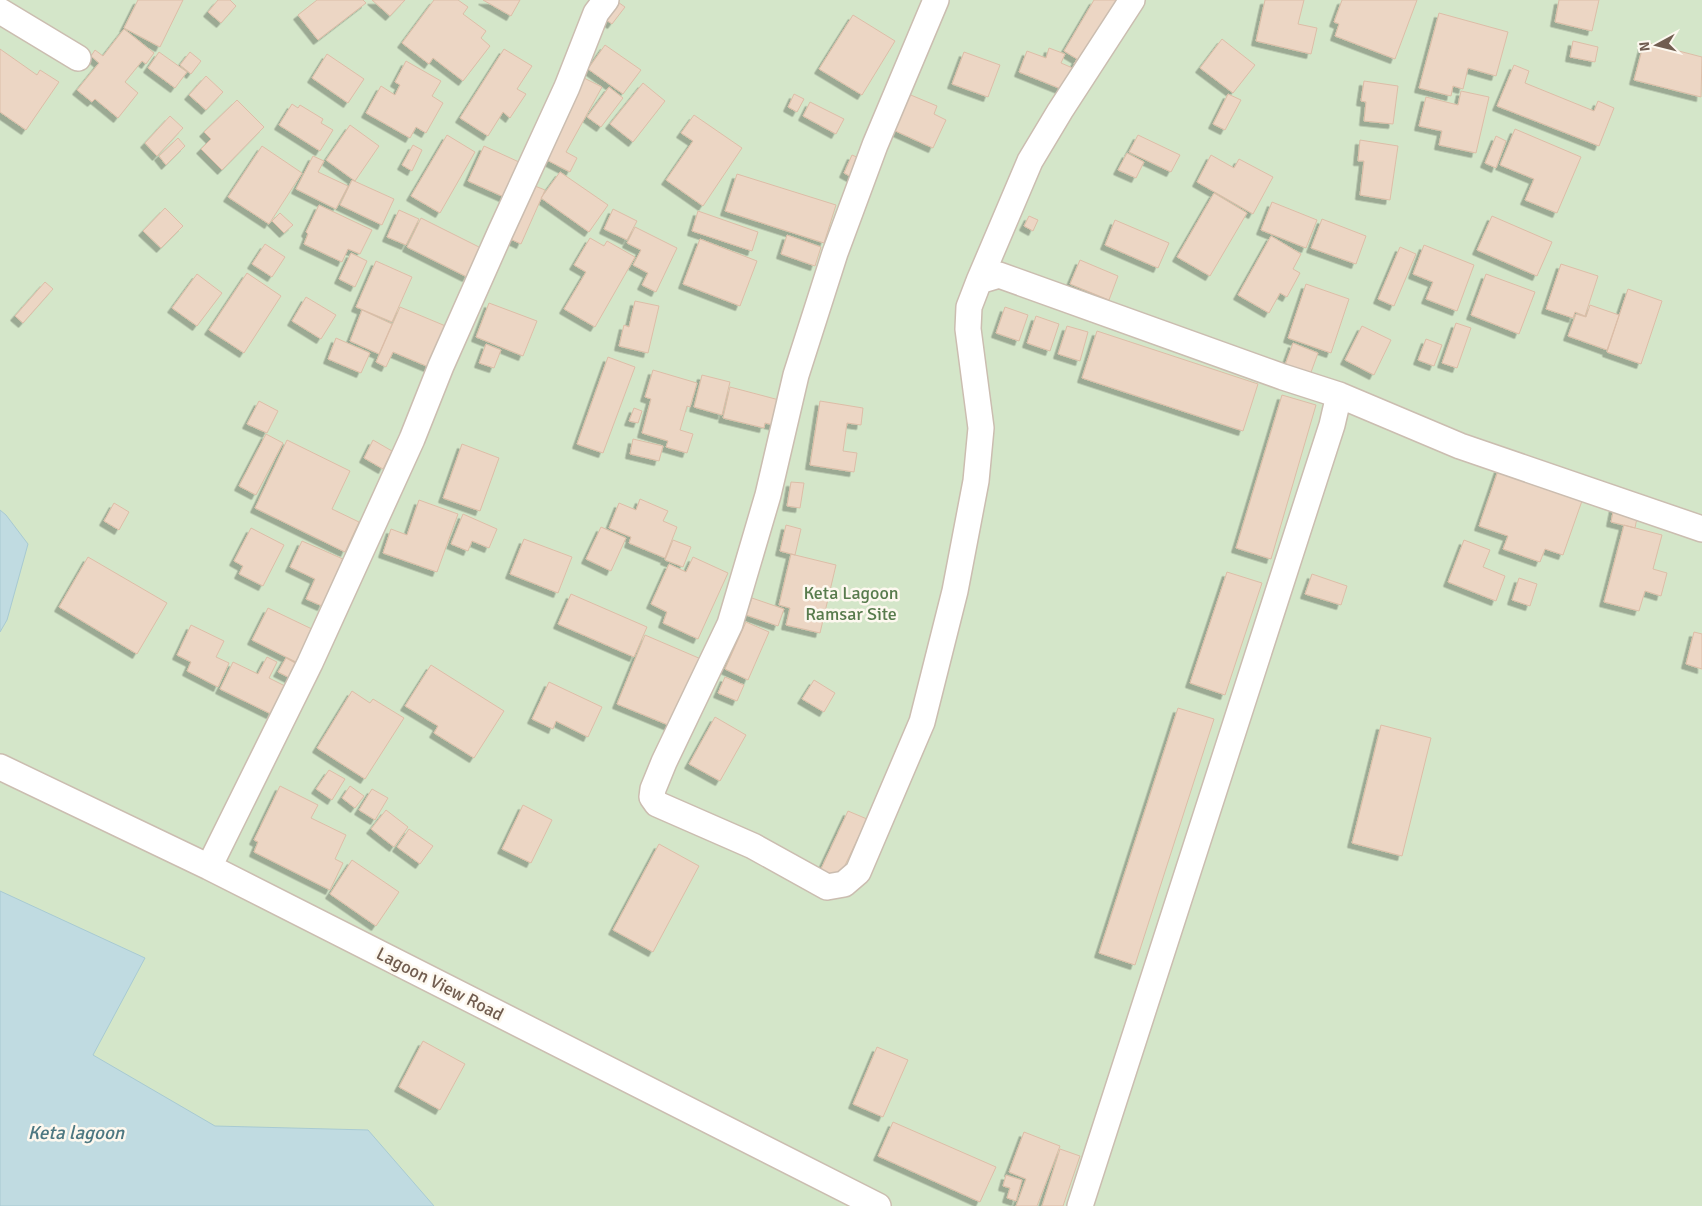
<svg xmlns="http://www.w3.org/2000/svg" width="1702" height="1206" viewBox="0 0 1702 1206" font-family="Signika,sans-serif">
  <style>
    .green { fill: #d4e6c9 }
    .water { fill: #c0dbe1; stroke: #a8cad2 }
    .building { fill: #ecd6c4; stroke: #dcbda7; filter: url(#shadow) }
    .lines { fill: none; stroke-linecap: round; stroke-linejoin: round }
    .minor-casing { stroke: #cbbdb0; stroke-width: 28 }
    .minor { stroke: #fff; stroke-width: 25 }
    .labels { text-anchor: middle; stroke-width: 5; stroke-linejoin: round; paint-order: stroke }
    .park-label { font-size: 18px; fill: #587b4d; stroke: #fdf8ef }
    .street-label { font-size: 18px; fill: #715d50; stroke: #fdf8ef }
    .water-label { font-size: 19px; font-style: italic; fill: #4c7781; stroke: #fdf8ef }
  </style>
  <defs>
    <filter id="shadow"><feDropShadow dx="-4.5" dy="4.5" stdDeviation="0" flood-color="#0004"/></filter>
  </defs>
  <rect width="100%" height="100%" fill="#faf4e9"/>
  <path class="green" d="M0,0H1702V1206H0Z"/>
  <path class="water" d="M0,510L6,515L28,544L7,620L0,632Z
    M0,891L145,958L93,1055L215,1126L368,1130L434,1206H0Z"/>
  <path class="building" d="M138,0H183L160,47L124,28Z
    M218,0H230L236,6L221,23L208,12Z
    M317,0H363L366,3L318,40L298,15Z
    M372,0H405L390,16Z
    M434,0H458L468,7L463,14L486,31L481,38L490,46L463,81L433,58L429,64L402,43Z
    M483,0H520L511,16Z
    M615,0L625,7L612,24L602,17Z
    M1094,0H1115L1123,5L1083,70L1074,64L1077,59L1064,51Z
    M1265,0H1304L1298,24L1317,28L1311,54L1256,41Z
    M1342,0H1417L1395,59L1335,36L1339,24L1334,22Z
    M1559,0H1599L1592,31L1555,22Z
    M1439,13L1508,32L1496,76L1468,68L1463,89L1453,86L1451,96L1419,88Z
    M853,15L895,41L862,95L819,69Z
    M124,29L154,53L146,64L142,61L125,82L138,93L118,118L95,99L92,102L77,90L99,63L91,56L95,50L103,56Z
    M1222,39L1255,65L1233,93L1200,68Z
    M1573,41L1598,47L1595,62L1570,57Z
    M1644,42L1702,57L1701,97L1634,80Z
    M605,45L641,70L623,94L588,69Z
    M1049,48L1065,54L1061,63L1075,69L1066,91L1019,72L1027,51L1046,58Z
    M0,49L37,75L40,70L59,82L26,130L0,112Z
    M504,49L532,66L517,89L526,94L510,118L503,112L488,136L460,118Z
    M159,52L187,72L175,88L148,68Z
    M190,52L201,61L191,74L180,65Z
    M964,52L1000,65L988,97L952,84Z
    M327,54L364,79L348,103L312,78Z
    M406,61L441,81L432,96L443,103L426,133L416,127L410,138L366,113L381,86L395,95L400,85L395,82Z
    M1514,65L1529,71L1525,83L1594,111L1598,101L1614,108L1599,146L1497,106Z
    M206,76L223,92L206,110L189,95Z
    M584,78L602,87L566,152L577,158L570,172L541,157Z
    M1364,81L1398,86L1393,124L1364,121L1366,102L1361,101Z
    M643,83L665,101L633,142L610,124Z
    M609,87L623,98L601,127L587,117Z
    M1461,91L1489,97L1476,153L1439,145L1442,131L1419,126L1426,97L1458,105Z
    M906,93L937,106L934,114L946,120L933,148L891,129Z
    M794,94L804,99L797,112L788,107Z
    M1228,94L1241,100L1225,130L1213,124Z
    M237,100L264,127L222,170L201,149L211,139L204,132Z
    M810,102L844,119L836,134L803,116Z
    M292,104L298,108L300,105L323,119L321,123L333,130L320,151L279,125Z
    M694,115L742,148L703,206L666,180L693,141L681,133Z
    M170,116L183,128L157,156L145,143Z
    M350,125L379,146L355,181L326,160Z
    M1515,129L1581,157L1557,213L1525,200L1534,179L1500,165Z
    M447,135L475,152L440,213L411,196Z
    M1138,135L1180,155L1171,172L1129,152Z
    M1496,136L1506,141L1496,168L1485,163Z
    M178,138L185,146L166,165L159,156Z
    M1360,140L1398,146L1390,200L1360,195L1364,161H1358Z
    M413,145L422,150L412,171L402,165Z
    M262,146L302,173L269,224L228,197Z
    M484,146L519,162L504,197L468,181Z
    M1127,153L1144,162L1136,178L1118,170Z
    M852,155L866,161L857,180L844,173Z
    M1211,155L1234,168L1239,159L1273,177L1253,214L1197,182Z
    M313,156L324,161L318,172L348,186L336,209L296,189Z
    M560,172L608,205L589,232L541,198Z
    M737,174L836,205L824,243L725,211Z
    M352,180L394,199L382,225L340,205Z
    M530,184L545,190L521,244L506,237Z
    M1214,193L1247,213L1210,276L1177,257Z
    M1272,202L1317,220L1306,248L1261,230Z
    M319,205L372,230L360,254L348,249L342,262L304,244L308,234L306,232Z
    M165,208L183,226L161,248L143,231Z
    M613,209L637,221L627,240L604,229Z
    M399,210L419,219L406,245L387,237Z
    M698,211L758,232L752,251L692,231Z
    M280,213L293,225L284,233L272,221Z
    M1029,216L1038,220L1033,231L1024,226Z
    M1492,216L1552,242L1537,276L1477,250Z
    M421,218L481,248L467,277L407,247Z
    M1322,219L1366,236L1356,264L1311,248Z
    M1115,220L1169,243L1158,268L1105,245Z
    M635,227L677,248L656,292L642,285L648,273L633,265L641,250L627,243Z
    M787,235L821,247L815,266L781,254Z
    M1271,236L1301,254L1293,269L1300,273L1287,297L1280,293L1269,313L1238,295Z
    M590,238L604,246L607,241L635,257L595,327L564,309L586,272L574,265Z
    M700,239L757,261L740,306L683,284Z
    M265,244L285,257L272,277L252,264Z
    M1424,245L1474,265L1457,311L1426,299L1433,282L1413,274Z
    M1400,247L1416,254L1394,306L1378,299Z
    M351,253L367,261L355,287L339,279Z
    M1080,260L1118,276L1109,300L1070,284Z
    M376,261L412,277L392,322L356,307Z
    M1561,264L1598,276L1585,316L1575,312L1573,318L1546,309Z
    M247,273L281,296L244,353L209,330Z
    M197,274L222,293L197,326L172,308Z
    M1486,274L1535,292L1519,334L1471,315Z
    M45,282L53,289L23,323L15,316Z
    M1306,284L1349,299L1331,353L1288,338Z
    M1628,289L1662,301L1641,364L1607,352Z
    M306,297L336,315L321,339L292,321Z
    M635,301L659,306L648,353L619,346L624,325L629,327Z
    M489,303L537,321L523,356L476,337Z
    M1590,305L1619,315L1607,350L1568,336L1576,314L1586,317Z
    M400,307L448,327L431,368L393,352L386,367L376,362Z
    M1005,307L1028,315L1019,341L996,333Z
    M362,310L392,324L379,354L350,341Z
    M1036,316L1059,324L1050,351L1027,343Z
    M1456,323L1471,328L1457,368L1442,363Z
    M1067,326L1088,332L1080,361L1058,354Z
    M1362,326L1391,340L1374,375L1345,360Z
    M1097,331L1258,384L1243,431L1082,378Z
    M336,338L370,353L361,373L328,359Z
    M1426,339L1442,345L1434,366L1418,360Z
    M1293,343L1318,353L1310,375L1285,365Z
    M486,344L501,350L494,368L479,363Z
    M608,357L635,367L603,453L577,444Z
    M653,370L697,383L690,407L687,406L680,430L693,434L687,453L666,447L668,441L642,433L651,399L645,397Z
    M702,375L730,382L722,415L694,407Z
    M730,387L783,401L777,426L765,423L764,428L723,418Z
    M1282,395L1316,405L1271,559L1236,548Z
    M259,401L278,411L267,433L247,424Z
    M820,401L863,408L861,425L847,423L843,451L857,453L854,472L810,465Z
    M634,408L642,411L638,423L629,421Z
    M266,434L283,443L256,495L239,486Z
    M633,439L663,446L659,461L630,454Z
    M287,440L350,471L332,509L359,522L345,552L255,508Z
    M373,440L392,451L383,469L364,458Z
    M462,444L499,458L480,511L443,498Z
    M1499,468L1583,498L1563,555L1545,549L1540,562L1503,549L1508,536L1479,526Z
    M791,482L804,483L800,508L787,506Z
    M640,499L668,511L663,521L677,527L665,558L629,543L631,537L609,528L619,503L636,510Z
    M419,500L458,514L437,572L383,553L391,529L407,535Z
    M114,503L129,512L119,530L104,521Z
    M1614,507L1638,513L1635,528L1611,522Z
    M463,514L497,529L489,548L472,541L468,551L451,544Z
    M786,525L801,529L795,555L780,551Z
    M1624,525L1662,535L1653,569L1667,573L1661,596L1645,591L1639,611L1604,602Z
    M601,527L626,538L611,571L586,559Z
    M251,528L284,545L263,586L239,574L243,566L234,561Z
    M524,539L572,557L558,593L510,574Z
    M673,540L691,547L683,567L665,560Z
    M1464,540L1490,550L1483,567L1505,576L1496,601L1448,582Z
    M302,541L343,559L322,606L306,599L315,579L290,567Z
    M791,554L836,565L820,633L786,625L790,608L779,605Z
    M88,557L167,603L137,654L59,607Z
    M693,557L728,573L698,639L663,623L667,612L651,604L669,564L686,572Z
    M1227,572L1262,583L1225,695L1190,683Z
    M1312,574L1347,586L1341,605L1305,594Z
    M1519,578L1537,584L1530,606L1512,600Z
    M571,594L647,627L634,657L558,624Z
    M752,598L784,609L778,626L746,615Z
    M268,608L314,630L298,663L252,640Z
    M746,622L769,632L748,680L725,669Z
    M191,625L224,641L216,657L229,663L218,687L187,671L191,662L177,655Z
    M1694,632L1702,634V669L1686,664Z
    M645,635L701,659L673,727L617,704Z
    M267,657L277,662L269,678L285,686L271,714L220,689L233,662L258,674Z
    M286,658L297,664L290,678L278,672Z
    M431,665L504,711L474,758L434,733L438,726L405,706Z
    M725,677L744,685L737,701L718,693Z
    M814,680L835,693L824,712L802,699Z
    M549,682L602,707L588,737L556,721L553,729L532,719Z
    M352,691L370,703L373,699L404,718L365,779L317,748Z
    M1178,708L1214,719L1135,965L1099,953Z
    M715,717L746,735L720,781L689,764Z
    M1381,725L1431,738L1402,856L1352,843Z
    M329,770L345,779L332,800L316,789Z
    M280,786L318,805L311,818L346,835L335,859L343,863L330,890L254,852L258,842L254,840Z
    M350,786L364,796L355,808L342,798Z
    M372,789L388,798L375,820L359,810Z
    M523,805L552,820L531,863L502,849Z
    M386,810L408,827L394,847L371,829Z
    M848,811L867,819L838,880L820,871Z
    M409,829L433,846L420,864L397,847Z
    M659,844L699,866L653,952L613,930Z
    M352,860L399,892L376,926L330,894Z
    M423,1041L465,1064L440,1110L399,1087Z
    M877,1047L908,1060L883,1117L853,1104Z
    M893,1122L996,1167L980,1202L878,1156Z
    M1024,1132L1060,1146L1037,1206H1016L1026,1179L1009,1172Z
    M1060,1149L1080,1156L1063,1206H1042Z
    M1006,1175L1022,1180L1016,1201L1007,1198L1010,1188L1003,1186Z"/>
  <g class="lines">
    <g class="minor-casing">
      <path id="minor" d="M936,0L875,145L835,253L796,375L768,495L730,624L664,762L653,789L652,797L657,804L753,846L827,887L844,884L858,872L922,722L955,591L976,481L981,428L968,329L969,307L979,281
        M1132,0L1060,111L1030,161L979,281L999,275L1283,377L1339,395L1460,446L1702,529
        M0,11L78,58
        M0,767L209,867L878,1206
        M209,867L310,663L412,439L441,366L500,233L567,87L596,13L606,0
        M1080,1206L1332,425L1339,395"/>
    </g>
    <use href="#minor" class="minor"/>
  </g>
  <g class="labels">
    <g class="park-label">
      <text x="851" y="599">Keta Lagoon<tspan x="851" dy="21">Ramsar Site</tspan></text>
    </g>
    <g class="street-label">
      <text transform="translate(440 984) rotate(27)" y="6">Lagoon View Road</text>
    </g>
    <g class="water-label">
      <text x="76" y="1139">Keta lagoon</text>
    </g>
  </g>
  <g transform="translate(1657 45) rotate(263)" stroke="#fdf8ef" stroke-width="4" paint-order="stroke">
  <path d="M0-4L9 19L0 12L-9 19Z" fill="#715d50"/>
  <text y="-8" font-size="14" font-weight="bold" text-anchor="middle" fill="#715d50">N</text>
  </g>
</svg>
